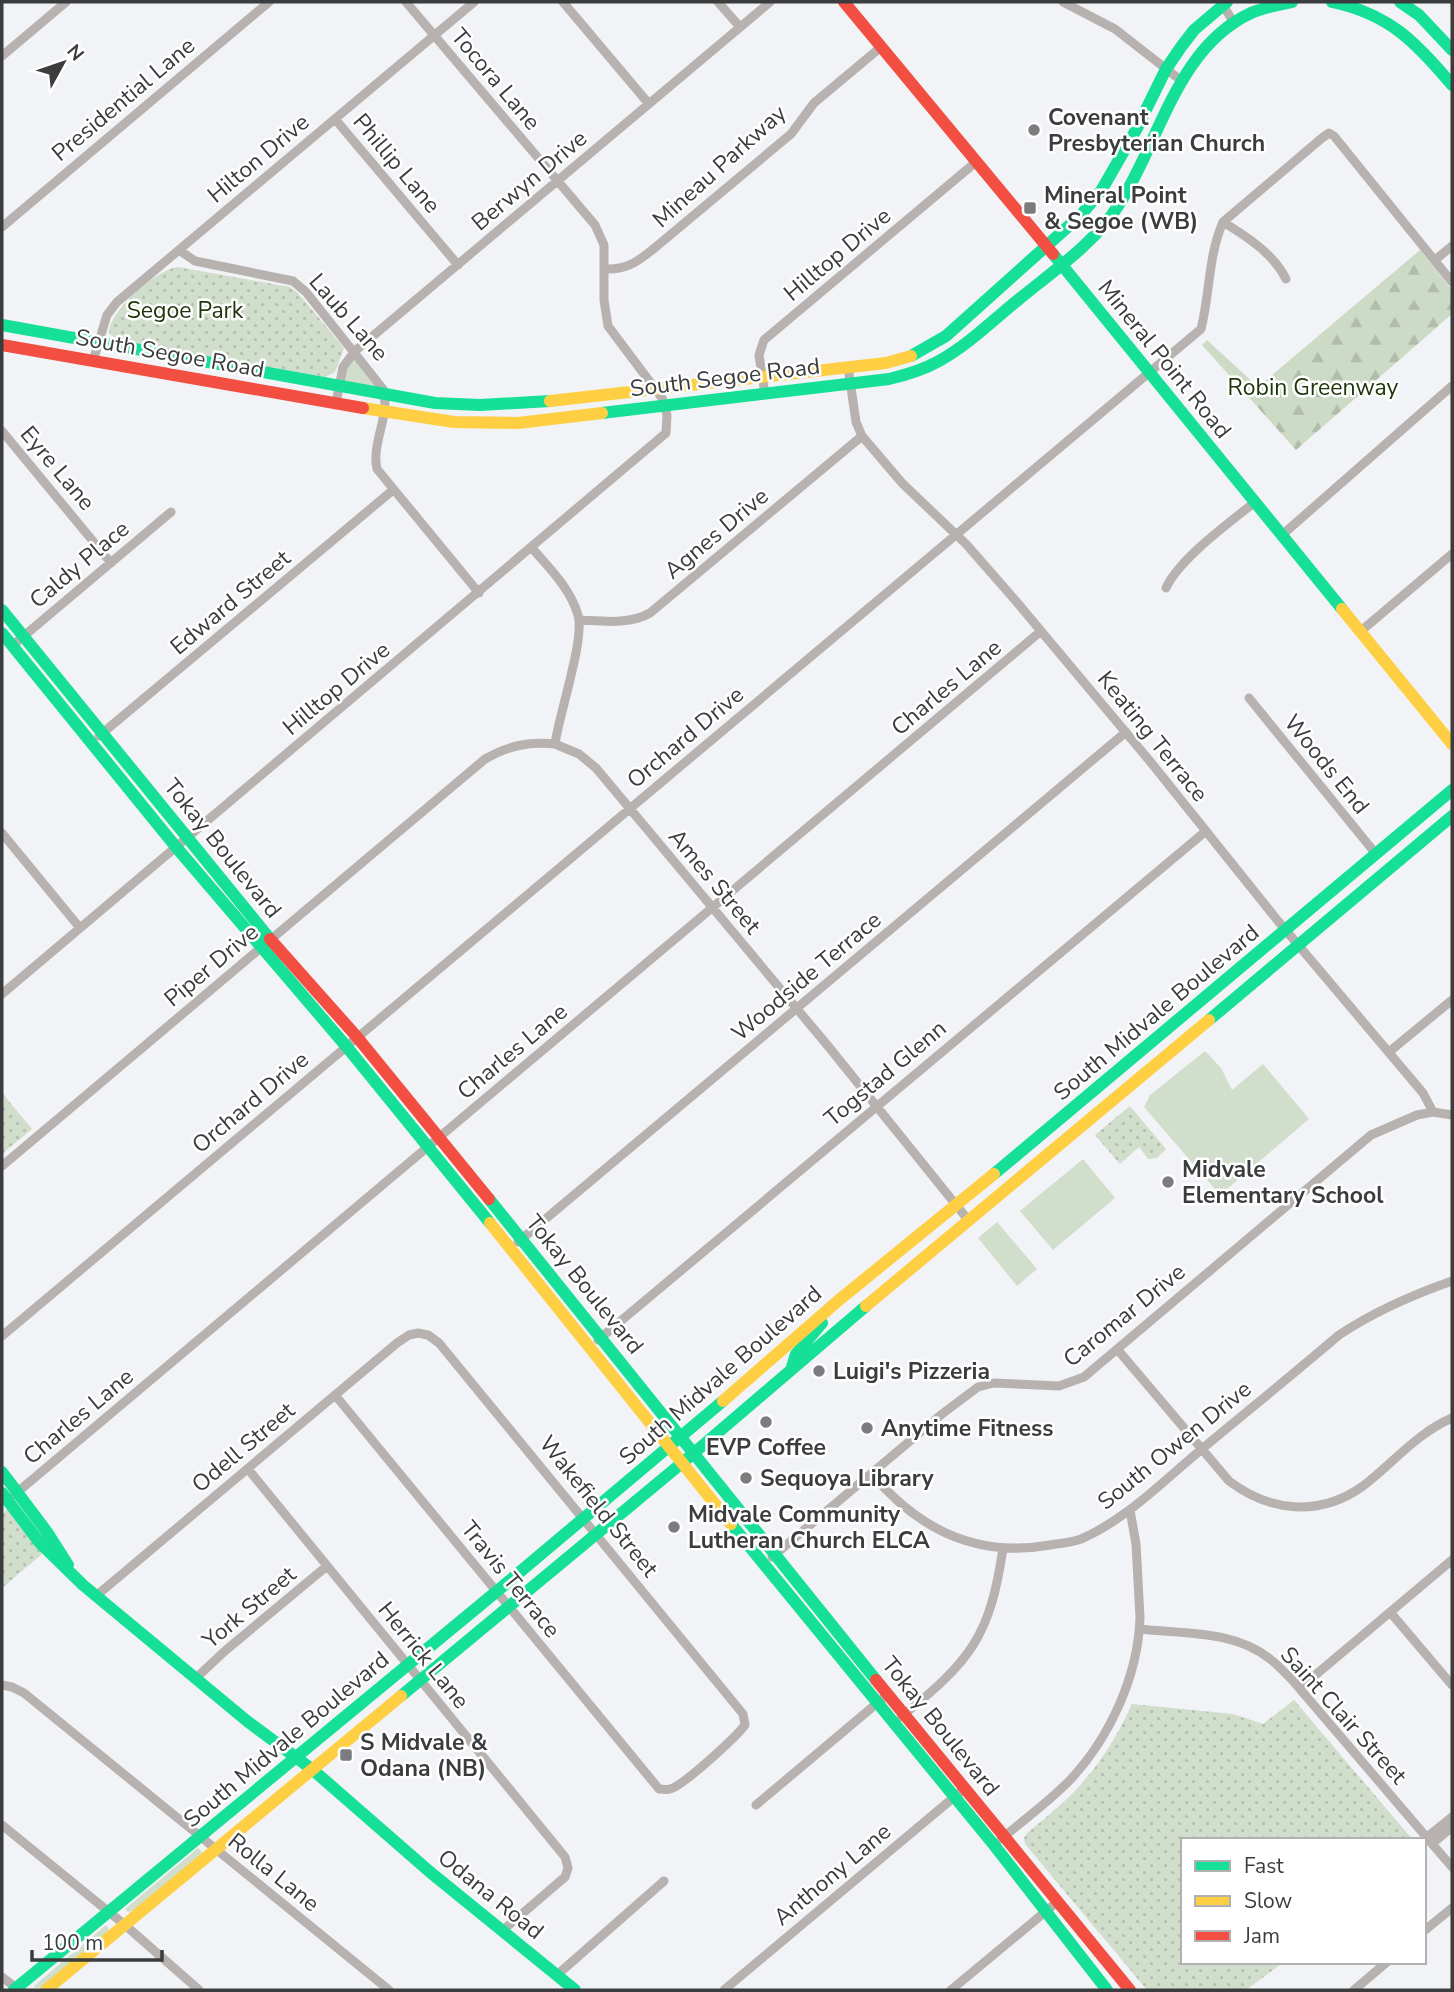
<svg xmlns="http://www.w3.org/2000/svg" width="1454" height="1992" viewBox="0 0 1454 1992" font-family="'Nunito Sans',sans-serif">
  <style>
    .green { fill: #d1decb }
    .forest { fill: url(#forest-firs) }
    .park { fill: url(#park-dots) }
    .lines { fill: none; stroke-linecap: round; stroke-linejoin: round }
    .street { stroke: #b7b2af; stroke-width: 9 }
    .fast { stroke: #16e098; stroke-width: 12 }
    .slow { stroke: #ffcf43; stroke-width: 12 }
    .jam { stroke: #f24e42; stroke-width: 12 }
    .poi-dot { fill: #7b7c7e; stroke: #fff; stroke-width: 2.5 }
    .labels { text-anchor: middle; stroke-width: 5; stroke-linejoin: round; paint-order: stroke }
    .street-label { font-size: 23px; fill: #3b3c3e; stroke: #fff }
    .poi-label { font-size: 23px; font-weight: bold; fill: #3b3c3e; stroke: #fff; text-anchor: start }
    .park-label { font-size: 23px; fill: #1e3409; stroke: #fff }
  </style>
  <defs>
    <pattern id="forest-firs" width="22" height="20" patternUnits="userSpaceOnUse" patternTransform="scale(1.75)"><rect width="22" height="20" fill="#cddac6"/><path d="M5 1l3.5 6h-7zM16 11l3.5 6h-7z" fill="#b1bcab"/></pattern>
    <pattern id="park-dots" width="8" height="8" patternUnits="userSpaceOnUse" patternTransform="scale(1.75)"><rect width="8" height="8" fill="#d1decb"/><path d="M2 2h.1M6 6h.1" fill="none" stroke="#b4bfaf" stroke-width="1.8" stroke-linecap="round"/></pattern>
  </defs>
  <rect width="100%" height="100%" fill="#f1f3f6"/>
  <path class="green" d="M355,351L382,386H338Z
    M1205,1051L1221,1068L1232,1090L1263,1064L1309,1119L1220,1195L1144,1107L1150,1095Z
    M1083,1159L1115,1198L1053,1250L1020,1211Z
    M997,1222L1037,1269L1017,1286L978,1238Z
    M198,1848L202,1852L198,1858L135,1910L128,1912L125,1909Z
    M106,1925L109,1929L106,1935L43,1987L36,1988L34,1986Z"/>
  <path class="forest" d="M1420,250L1452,290V314L1296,450L1202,345L1207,340L1258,387Z"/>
  <path class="park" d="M178,267L290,287L298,293L344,348L335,372L325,377L117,340L109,333C109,311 157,269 178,267Z
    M2,1093L32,1129L2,1154Z
    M1130,1106L1166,1149L1157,1158L1148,1159L1139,1147L1120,1164L1095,1135Z
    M8,1509L42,1554L2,1588V1514Z
    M1294,1700L1413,1840H1183V1962H1284L1246,1990H1147L1025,1844L1024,1838L1027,1833C1079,1792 1104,1764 1132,1704L1233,1714L1263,1724Z"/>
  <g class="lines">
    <path class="street" d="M563,2L649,104
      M718,2L740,27
      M1063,2L1115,29L1183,82
      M1221,2L1234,23
      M2,56L66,2
      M335,119L458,265
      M1223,222C1246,236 1274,254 1286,279
      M2,227L269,2
      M179,250L195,261L293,281L306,292L383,389C391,415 371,443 377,469L479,593
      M1435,260L1452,246
      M605,269C628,270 640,260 657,246L791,134L814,103L881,47
      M93,361L107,315L117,302L474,2
      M848,367L856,422L862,436L902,483L966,544L1015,600L1153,765L1278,921L1423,1093L1433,1112L1452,1115
      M765,394L759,355L764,340L976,162
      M336,403L343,367L355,351L770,2
      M2,431L111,563
      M1282,535L1452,386
      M532,548C550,569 570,588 578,615C585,639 559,714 555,744L579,754L596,768L828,1046L969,1221
      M1166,588C1179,559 1229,523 1255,502
      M579,620C602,621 629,625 650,613L862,436
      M1361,631L1452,554
      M12,646L171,512
      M1249,698L1376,854
      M99,736L393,490
      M2,833L80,928
      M2,994L666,433L667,415L662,398L608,326L604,300V245L595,225L406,2
      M1389,1052L1452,1000
      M2,1166L485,759C508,746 529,741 555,744
      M518,1242L1126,732
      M2,1336L1201,329C1210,294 1208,256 1223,222L1322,138L1329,133L1334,136L1452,282
      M598,1340L1206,831
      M1117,1349L1229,1481C1270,1512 1320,1517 1363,1486C1393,1463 1417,1433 1452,1418
      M248,1469L565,1857L568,1868L565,1877L502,1931
      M872,1474C918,1529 977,1558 1050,1545C1060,1543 1071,1543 1081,1539C1125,1520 1160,1484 1196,1454C1244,1414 1292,1375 1339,1335C1375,1311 1412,1295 1452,1281
      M14,1495L1041,631
      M772,1557L942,1414L978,1387L994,1383L1059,1386L1084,1377L1371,1135L1417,1115L1433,1112
      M96,1596L397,1343L409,1335L418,1333L428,1335L439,1343L743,1714L745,1725C736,1737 683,1786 670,1789C667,1790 663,1789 659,1789L335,1395
      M1390,1612L1452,1685
      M1140,1629C1184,1634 1234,1630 1270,1659C1279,1666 1286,1674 1294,1682L1452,1867
      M196,1678L226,1650L327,1566
      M2,1685L12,1687L24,1693L389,1990
      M1300,1688L1452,1560
      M901,1717C970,1661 990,1638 1003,1548
      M756,1805L888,1694
      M2,1825L125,1925L199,1990
      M1427,1837L1452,1817
      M1001,1839C1025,1819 1050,1801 1071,1779C1110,1737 1138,1676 1140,1618L1136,1544L1130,1510
      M1433,1843L1452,1827
      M1424,1931L1452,1908
      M557,1975L664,1881
      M2,1977L19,1990
      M724,1990L965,1788
      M951,1990L1057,1902
      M1354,1990L1387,1962"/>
    <path class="fast" d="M1332,2C1389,14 1416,42 1452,85
      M1400,2L1419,15L1452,50
      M1053,254L1342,609
      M2,325L435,403L480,405L550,401
      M911,356L946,336L1081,215L1101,191L1136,130L1166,69L1181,47L1194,30L1227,2
      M602,413L889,379C906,375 923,370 939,361C968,345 992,321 1018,300C1053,271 1094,244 1118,206C1160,142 1176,48 1251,13C1264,7 1279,5 1292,2
      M2,610L270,939
      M2,633L176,847L346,1046L490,1223
      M1209,1020L1452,816
      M994,1174L1452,790
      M489,1199L876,1680
      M792,1367L796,1354L822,1323
      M2,1472L47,1532L68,1565
      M2,1493L40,1543L83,1585L247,1721L313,1770L430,1872L575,1990
      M731,1524L994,1845L1107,1990
      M401,1696L694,1453L866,1306
      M14,1990L496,1592L723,1401"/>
    <path class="slow" d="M550,401L886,363L911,356
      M363,408L454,422L518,423L602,413
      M1342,609L1452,744
      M490,1223L731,1524
      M866,1306L1209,1020
      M723,1401L839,1300L994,1174
      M46,1990L401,1696"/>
    <path class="jam" d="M844,2L1053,254
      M2,345L363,408
      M270,939L357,1037L489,1199
      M876,1680L1130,1990"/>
  </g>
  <g class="poi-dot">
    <circle cx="1034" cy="130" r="7"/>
    <rect x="1023" y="201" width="14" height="14" rx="3.5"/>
    <circle cx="1168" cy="1182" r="7"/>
    <circle cx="819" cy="1371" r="7"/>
    <circle cx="766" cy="1422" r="7"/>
    <circle cx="867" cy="1428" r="7"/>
    <circle cx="746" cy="1478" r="7"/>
    <circle cx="674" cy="1527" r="7"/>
    <rect x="339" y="1748" width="14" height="14" rx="3.5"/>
  </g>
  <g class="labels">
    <g class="street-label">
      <text transform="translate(496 79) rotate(50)" y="8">Tocora Lane</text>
      <text transform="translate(123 99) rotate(-40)" y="8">Presidential Lane</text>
      <text transform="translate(258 158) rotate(-40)" y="8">Hilton Drive</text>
      <text transform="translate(397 163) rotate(50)" y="8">Phillip Lane</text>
      <text transform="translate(719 166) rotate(-42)" y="8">Mineau Parkway</text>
      <text transform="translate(529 180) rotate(-40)" y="8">Berwyn Drive</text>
      <text transform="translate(837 254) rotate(-40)" y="8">Hilltop Drive</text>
      <text transform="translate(349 317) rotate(49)" y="8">Laub Lane</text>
      <text transform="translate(170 353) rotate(10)" y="8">South Segoe Road</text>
      <text transform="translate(1165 359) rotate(51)" y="8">Mineral Point Road</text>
      <text transform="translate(725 377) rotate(-7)" y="8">South Segoe Road</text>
      <text transform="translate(58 468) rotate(50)" y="8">Eyre Lane</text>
      <text transform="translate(716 533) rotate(-40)" y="8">Agnes Drive</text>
      <text transform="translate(79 564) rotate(-40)" y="8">Caldy Place</text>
      <text transform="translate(230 602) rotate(-40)" y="8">Edward Street</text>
      <text transform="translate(946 687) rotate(-40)" y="8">Charles Lane</text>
      <text transform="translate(336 688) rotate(-40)" y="8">Hilltop Drive</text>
      <text transform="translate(1153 736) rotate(51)" y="8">Keating Terrace</text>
      <text transform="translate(685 737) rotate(-40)" y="8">Orchard Drive</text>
      <text transform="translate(1327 764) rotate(51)" y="8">Woods End</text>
      <text transform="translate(223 848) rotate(51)" y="8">Tokay Boulevard</text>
      <text transform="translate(715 881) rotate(50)" y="8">Ames Street</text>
      <text transform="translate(211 965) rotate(-40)" y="8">Piper Drive</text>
      <text transform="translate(806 976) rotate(-40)" y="8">Woodside Terrace</text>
      <text transform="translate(1156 1012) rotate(-40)" y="8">South Midvale Boulevard</text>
      <text transform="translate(512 1051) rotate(-40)" y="8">Charles Lane</text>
      <text transform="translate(885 1073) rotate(-40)" y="8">Togstad Glenn</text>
      <text transform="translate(250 1102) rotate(-40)" y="8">Orchard Drive</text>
      <text transform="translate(585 1284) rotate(51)" y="8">Tokay Boulevard</text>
      <text transform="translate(1124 1315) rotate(-39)" y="8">Caromar Drive</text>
      <text transform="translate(720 1375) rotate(-41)" y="8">South Midvale Boulevard</text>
      <text transform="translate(78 1416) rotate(-40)" y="8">Charles Lane</text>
      <text transform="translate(1174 1445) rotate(-39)" y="8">South Owen Drive</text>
      <text transform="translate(243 1447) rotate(-40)" y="8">Odell Street</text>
      <text transform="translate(599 1506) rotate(51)" y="8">Wakefield Street</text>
      <text transform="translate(511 1579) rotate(51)" y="8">Travis Terrace</text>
      <text transform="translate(249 1607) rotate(-40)" y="8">York Street</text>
      <text transform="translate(424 1655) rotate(51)" y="8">Herrick Lane</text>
      <text transform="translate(1344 1715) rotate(48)" y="8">Saint Clair Street</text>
      <text transform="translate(941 1726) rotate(51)" y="8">Tokay Boulevard</text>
      <text transform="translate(286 1739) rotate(-40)" y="8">South Midvale Boulevard</text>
      <text transform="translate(274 1872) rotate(39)" y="8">Rolla Lane</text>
      <text transform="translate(832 1874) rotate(-40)" y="8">Anthony Lane</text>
      <text transform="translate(491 1894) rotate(39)" y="8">Odana Road</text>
    </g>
    <g class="poi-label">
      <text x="1048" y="125">Covenant<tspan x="1048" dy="26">Presbyterian Church</tspan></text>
      <text x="1044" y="203">Mineral Point<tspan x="1044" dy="26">&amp; Segoe (WB)</tspan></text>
      <text x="1182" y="1177">Midvale<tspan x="1182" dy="26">Elementary School</tspan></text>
      <text x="833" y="1379">Luigi's Pizzeria</text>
      <text x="881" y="1436">Anytime Fitness</text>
      <text x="766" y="1455" text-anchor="middle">EVP Coffee</text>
      <text x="760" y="1486">Sequoya Library</text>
      <text x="688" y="1522">Midvale Community<tspan x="688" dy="26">Lutheran Church ELCA</tspan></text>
      <text x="360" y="1750">S Midvale &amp;<tspan x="360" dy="26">Odana (NB)</tspan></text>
    </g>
    <g class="park-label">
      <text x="185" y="318">Segoe Park</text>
      <text x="1313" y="395">Robin Greenway</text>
    </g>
  </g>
  <rect width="1454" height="1992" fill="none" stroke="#3b3c3e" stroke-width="7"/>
  <rect x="1181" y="1838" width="245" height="126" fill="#ffffff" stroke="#b1b1b2" stroke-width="2"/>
  <rect x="1195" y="1861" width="35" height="10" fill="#16e098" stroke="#b1b1b2" stroke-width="2"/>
  <text x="1244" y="1873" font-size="21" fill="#3b3c3e">Fast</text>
  <rect x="1195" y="1896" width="35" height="10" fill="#ffcf43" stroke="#b1b1b2" stroke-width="2"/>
  <text x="1244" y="1908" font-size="21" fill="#3b3c3e">Slow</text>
  <rect x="1195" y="1931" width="35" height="10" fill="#f24e42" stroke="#b1b1b2" stroke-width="2"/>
  <text x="1244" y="1943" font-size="21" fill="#3b3c3e">Jam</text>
  <g transform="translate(63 63) rotate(50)" stroke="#ffffff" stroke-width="5" paint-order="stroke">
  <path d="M0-5L12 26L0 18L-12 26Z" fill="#3b3c3e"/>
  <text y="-10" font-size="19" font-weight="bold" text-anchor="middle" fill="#3b3c3e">N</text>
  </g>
  <path d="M32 1950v10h130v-10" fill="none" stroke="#3b3c3e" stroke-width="3.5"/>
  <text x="42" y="1950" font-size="21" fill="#3b3c3e" stroke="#ffffff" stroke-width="5" paint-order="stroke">100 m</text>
</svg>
